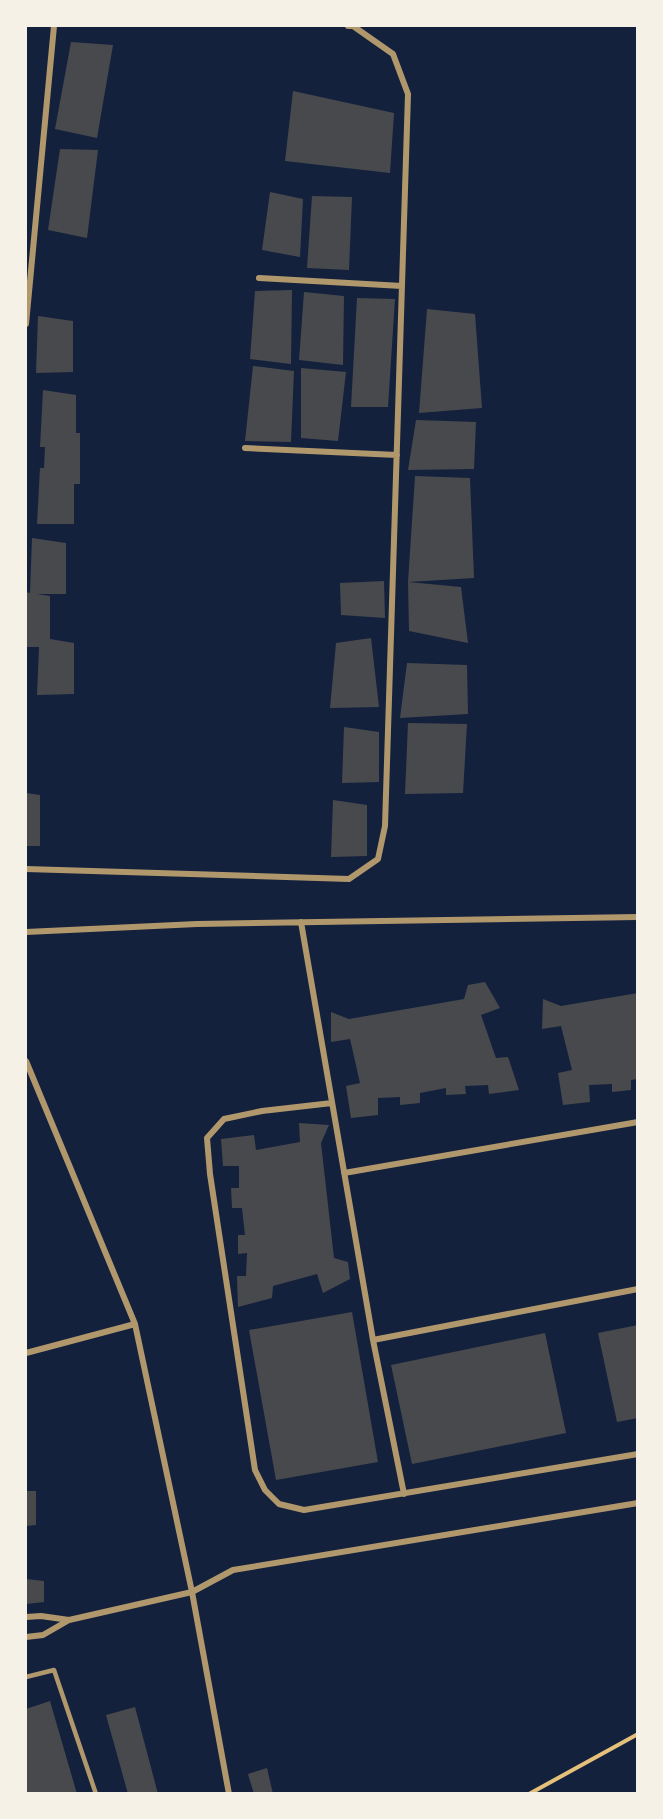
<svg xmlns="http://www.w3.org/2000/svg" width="663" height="1819" viewBox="0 0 663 1819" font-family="Rubik,sans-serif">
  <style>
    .building { fill: #48494c }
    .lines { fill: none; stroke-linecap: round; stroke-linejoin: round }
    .path { stroke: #e5c07b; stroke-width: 4 }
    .service { stroke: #b1986c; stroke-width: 4.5 }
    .minor { stroke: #b1986c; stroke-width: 6 }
  </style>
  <rect width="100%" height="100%" fill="#14213d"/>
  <path class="building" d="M71,42L113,45L97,138L55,129Z
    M293,91L394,113L390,173L285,161Z
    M60,149L98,150L87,238L48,230Z
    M270,192L303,199L300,257L262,250Z
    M312,196L352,197L349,270L307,268Z
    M292,290L291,364L250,359L255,291Z
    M304,292L344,296L343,365L299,360Z
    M357,298L395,299L388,407H351Z
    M427,309L475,314L482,408L419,413Z
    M38,316L73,321V372L36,373Z
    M253,366L294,371L291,442L245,441Z
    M301,368L346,372L338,441L301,438Z
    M43,390L76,395V433H80V484H74V524H37L40,468H44L45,447H40Z
    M416,420L476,422L474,469L408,470Z
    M415,476L470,478L474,578L408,582Z
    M32,538L66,543V594H37L50,596V639L74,643V694L37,695L39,647H26V592L30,593Z
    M384,581L385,618L341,615L340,583Z
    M408,582L461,587L468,643L409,631Z
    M371,638L379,707L330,708L336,643Z
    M407,663L467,665L468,714L400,718Z
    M408,723L467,724L463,793L405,794Z
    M344,727L379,732V782L342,783Z
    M26,793L40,795V846H26Z
    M333,800L367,805V856L331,857Z
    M485,982L500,1008L481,1015L496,1058L508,1057L519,1090L489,1094L488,1085L465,1086L466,1094L446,1095V1088L420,1093V1103L400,1105V1097L378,1098V1115L351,1118L346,1086L360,1083L350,1039L331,1042V1012L349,1019L464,999L468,985Z
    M638,993V1079L631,1080V1090L612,1092V1084L589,1085L590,1102L563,1105L558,1073L572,1070L561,1026L542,1029L543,999L561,1006Z
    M299,1123L329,1125L321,1143L334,1258L348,1262L350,1279L323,1293L317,1274L273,1286L272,1298L238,1307L237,1276H246L247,1253L238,1254V1235H245L242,1208H232L231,1188H239V1166H223L221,1139L254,1135L256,1150L300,1142Z
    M352,1312L378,1462L276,1480L249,1330Z
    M638,1325V1418L617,1422L598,1333Z
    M545,1333L566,1433L412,1464L391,1365Z
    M26,1491H36V1525L26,1526Z
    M26,1579L44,1581V1602L26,1604Z
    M50,1701L77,1794H26V1709Z
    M135,1707L158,1794H128L106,1715Z
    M267,1768L273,1794H254L248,1774Z"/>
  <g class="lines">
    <path class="path" d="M529,1794L638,1734"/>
    <path class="service" d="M26,1677L54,1670L96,1794"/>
    <path class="minor" d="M259,278L402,286
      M26,324L54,26
      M245,448L397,455
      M26,869L349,879L378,859L385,826L408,94L393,54L353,26H348
      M301,922L373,1340L404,1494
      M26,932L197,924L638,917
      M26,1061L135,1324L192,1592L229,1794
      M332,1103L262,1111L224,1119L207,1138L210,1174L255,1470L265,1490L279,1504L304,1510L638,1454
      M344,1173L638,1122
      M373,1340L638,1289
      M26,1353L135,1324
      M26,1617L41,1616L69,1620
      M26,1637L43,1635L69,1620L192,1592L233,1570L638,1503"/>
  </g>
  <rect width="663" height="1819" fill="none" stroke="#f6f1e7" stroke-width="54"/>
</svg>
